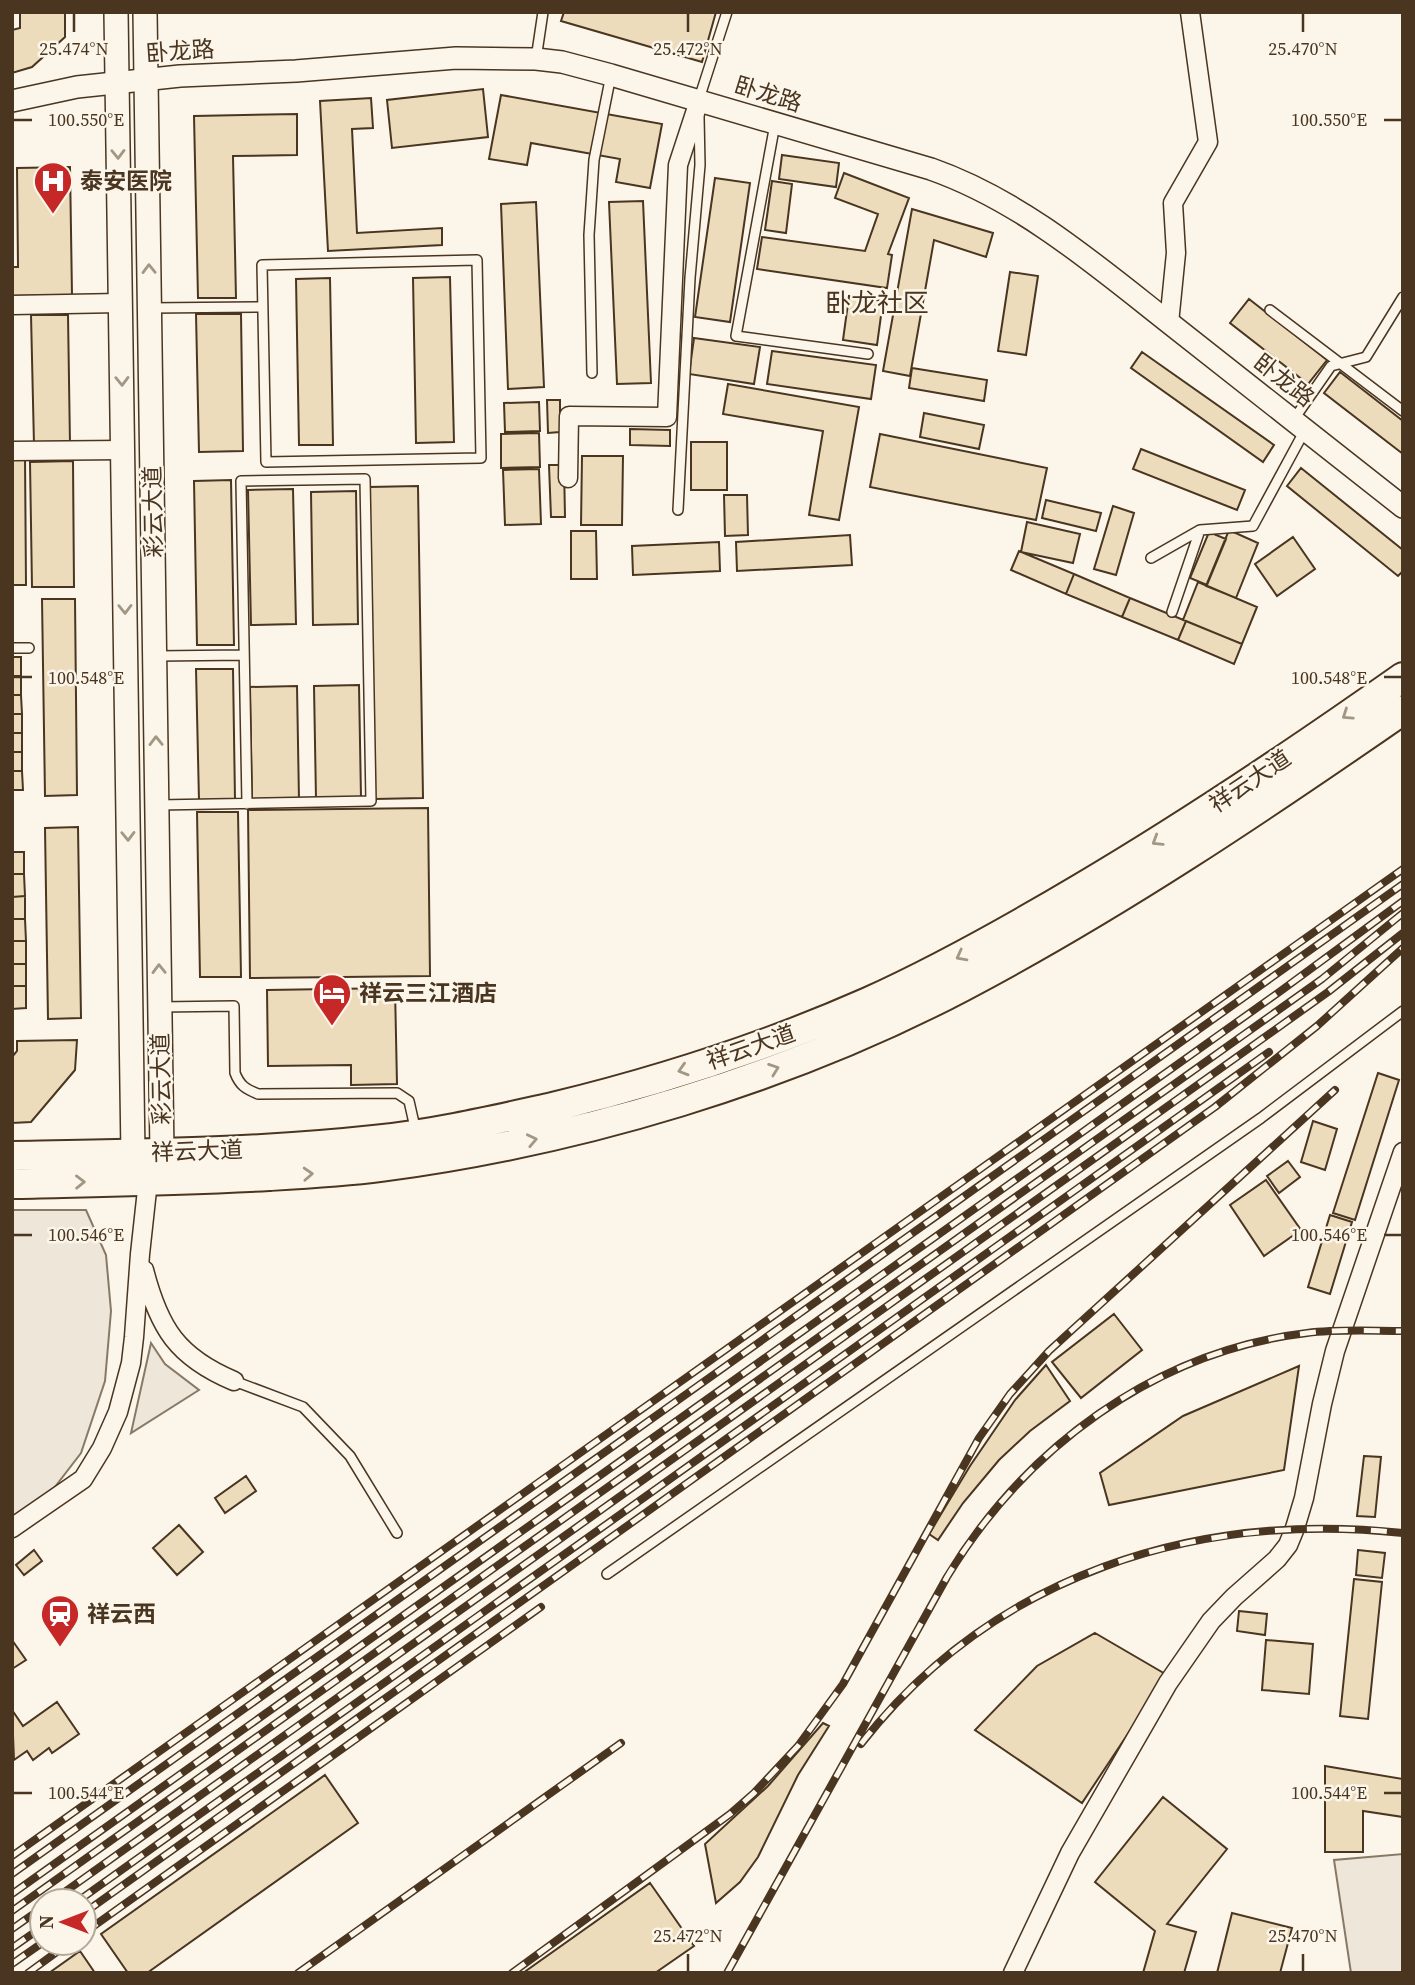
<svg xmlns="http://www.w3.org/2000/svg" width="1415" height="1985" viewBox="0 0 1415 1985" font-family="'Source Serif 4','Noto Sans SC',serif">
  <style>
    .green { fill: #ede6d9; stroke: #887966; stroke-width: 2 }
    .building { fill: #ecdcbc; stroke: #4a3520; stroke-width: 2 }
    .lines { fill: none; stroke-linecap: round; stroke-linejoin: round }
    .service-casing { stroke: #4a3520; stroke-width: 12 }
    .minor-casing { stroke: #4a3520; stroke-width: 21 }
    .tertiary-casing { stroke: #4a3520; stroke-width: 24 }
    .secondary-casing { stroke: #4a3520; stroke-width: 26 }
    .trunk-casing { stroke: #4a3520; stroke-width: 32 }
    .service { stroke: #fbf6e9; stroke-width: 9 }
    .minor { stroke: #fbf6e9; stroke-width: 18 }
    .tertiary { stroke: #fbf6e9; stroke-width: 21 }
    .secondary { stroke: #fbf6e9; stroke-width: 23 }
    .trunk { stroke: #fbf6e9; stroke-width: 28 }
    .rail-casing { stroke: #4a3520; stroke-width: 8 }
    .rail { stroke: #fbf6e9; stroke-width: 5; stroke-dasharray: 16; stroke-linecap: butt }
    .oneway { stroke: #a29684 }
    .ticks { fill: none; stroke: #4a3520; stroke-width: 2.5 }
    .labels { text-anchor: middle; stroke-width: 5; stroke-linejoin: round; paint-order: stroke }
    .street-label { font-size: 23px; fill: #4a3520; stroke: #fbf6e9 }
    .poi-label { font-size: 23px; font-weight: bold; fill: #4a3520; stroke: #fbf6e9; text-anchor: start }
    .quarter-label { font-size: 26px; fill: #4a3520; stroke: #fbf6e9 }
    .ticks-label { font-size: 18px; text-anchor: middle; fill: #4a3520; stroke: #fbf6e9; stroke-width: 5; stroke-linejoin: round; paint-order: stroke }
  </style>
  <rect width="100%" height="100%" fill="#fbf6e9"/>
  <path class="green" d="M12,1210H86L106,1255L111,1311L105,1381L81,1453L51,1492L12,1520Z
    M151,1343L165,1364L199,1390L131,1433Z
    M1403,1854V1973H1351L1334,1860Z"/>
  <path class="building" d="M20,12H65V37L32,67L12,73V30L20,28Z
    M564,12H716L702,62L561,21Z
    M483,89L488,137L392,148L387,100Z
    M501,95L662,124L650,188L616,182L620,159L531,143L527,165L489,159Z
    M371,98L373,128L352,129L357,233L442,228V245L328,251L320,101Z
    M297,114V155L233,156L236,298H198L194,116Z
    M782,155L839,163L836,187L779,179Z
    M70,167L72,295L12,296V267H18L17,168Z
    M844,173L909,198L888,254L892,255L887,288L757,269L762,237L865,251L878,214L835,198Z
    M715,178L750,183L730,322L695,317Z
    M772,181L792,184L786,233L765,230Z
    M643,201L651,383L617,384L609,202Z
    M536,202L544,387L508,389L501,204Z
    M912,209L993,233L986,257L934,240L910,376L883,371Z
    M1010,272L1038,276L1026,355L998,351Z
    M450,277L454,442L416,443L413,278Z
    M330,278L333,445H299L296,279Z
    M849,296L883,301L877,345L843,340Z
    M1249,299L1327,360L1308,384L1230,323Z
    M196,314H241L243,451L199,452Z
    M31,315H68L70,444L34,445Z
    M694,338L760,347L754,384L689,374Z
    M772,351L876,365L871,399L767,384Z
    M1142,352L1274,445L1263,462L1131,368Z
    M912,368L987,380L984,401L909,388Z
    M1340,372L1403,421V454L1324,393Z
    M728,384L859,407L839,520L809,515L823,431L723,414Z
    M547,400H560V432L548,433Z
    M539,402L540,431L505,432L504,403Z
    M924,413L984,425L979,449L920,437Z
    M630,429L670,430V446L630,445Z
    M539,433L540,467L501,468V434Z
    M880,434L1047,468L1036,520L870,487Z
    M691,442H727V490H691Z
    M1141,449L1245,490L1237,510L1133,469Z
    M12,456H25L26,585H12Z
    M582,456H623L622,525H581Z
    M73,461L74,587H32L30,462Z
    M549,465H564L565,517H551Z
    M1301,468L1403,550V571L1398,576L1287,486Z
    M539,469L541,524L505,525L503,470Z
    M231,480L234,645H197L194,481Z
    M418,486L423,798L375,799L369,487Z
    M293,489L296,624L251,625L248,490Z
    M356,491L358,624L313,625L311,492Z
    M724,495H747L748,535L725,536Z
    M1046,500L1101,513L1096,531L1042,518Z
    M1113,506L1134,513L1116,575L1094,569Z
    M1027,522L1080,534L1073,563L1021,552Z
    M1229,530L1258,543L1236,598L1206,586Z
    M571,531H596L597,579H571Z
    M1209,532L1226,539L1207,585L1190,578Z
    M850,535L852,565L737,571L736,542Z
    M1293,537L1315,569L1277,596L1255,564Z
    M719,542L720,571L633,575L632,546Z
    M1019,551L1074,574L1066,594L1011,570Z
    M1074,574L1130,598L1122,617L1066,594Z
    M1198,582L1257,607L1242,644L1183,620Z
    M1130,598L1186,621L1178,640L1122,617Z
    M42,599H75L77,795L45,796Z
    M1186,621L1242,644L1234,664L1178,640Z
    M12,657H21V676H12Z
    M196,669H233L235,800L199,801Z
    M12,676H21V695H12Z
    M359,685L361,798L316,799L314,686Z
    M297,686L299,800H252L250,687Z
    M12,695H21L22,714H12Z
    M12,714H22V733H12Z
    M12,733H22V752H12Z
    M12,752H22V771H12Z
    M12,771H22L23,790H12Z
    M428,808L430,976L250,978L248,810Z
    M197,812H238L241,977H200Z
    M78,827L81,1018L48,1019L45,828Z
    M12,852H24V874H12Z
    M12,874H24L25,896L12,897Z
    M25,896V919H12V897Z
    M12,919H25L26,941H12Z
    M12,941H26V964H12Z
    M12,964H26V986H12Z
    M12,986H26V1008L12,1009Z
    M395,988L397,1084L351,1085V1065L268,1066L267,990Z
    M77,1040L75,1070L31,1122L12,1123V1057L17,1051V1041Z
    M1378,1073L1399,1080L1355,1220L1333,1213Z
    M1313,1121L1337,1129L1325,1170L1301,1162Z
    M1288,1161L1300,1177L1279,1193L1267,1176Z
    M1266,1180L1301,1230L1264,1256L1230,1205Z
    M1330,1215L1352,1222L1330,1294L1308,1287Z
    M1114,1314L1142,1350L1081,1398L1052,1362Z
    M1046,1365L1070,1401L1030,1431L999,1460L963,1503L938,1540L929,1534L970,1466L1015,1400Z
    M1299,1366L1284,1470L1109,1505L1100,1473L1183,1416Z
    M1364,1456L1381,1457L1375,1517L1357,1516Z
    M246,1476L256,1491L225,1513L215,1498Z
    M179,1525L203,1552L177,1575L153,1548Z
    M34,1550L42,1561L24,1575L16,1565Z
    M1358,1550L1385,1553L1382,1578L1356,1575Z
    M1354,1579L1382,1582L1368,1719L1340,1716Z
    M1239,1611L1267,1614L1265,1635L1237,1631Z
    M1095,1633L1167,1675L1082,1803L975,1730L1037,1666Z
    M12,1640L26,1660L12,1669Z
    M1266,1640L1313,1644L1309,1694L1262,1690Z
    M57,1702L79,1734L52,1753L49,1748L33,1760L27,1751L14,1760L12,1710L23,1726Z
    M823,1723L829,1726L798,1775L758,1857L740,1882L716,1903L705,1844L768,1786Z
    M1325,1766L1403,1779V1817L1363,1811V1852H1325Z
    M325,1775L358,1823L147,1973H128L101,1934Z
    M1163,1797L1227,1849L1167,1924L1196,1932L1184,1973H1143L1155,1931L1095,1882Z
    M650,1883L694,1946L655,1973H523Z
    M1232,1913L1292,1928L1280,1973H1217Z
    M80,1951L95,1973H49Z"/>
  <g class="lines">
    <g class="service-casing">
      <path id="service" d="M536,59L543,12
        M699,99L727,12
        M775,124L736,336L868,354
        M477,260L481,458L266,462L262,265Z
        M150,308L263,307
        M1270,310L1403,411
        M592,373L589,235L594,160L611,75
        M1294,419L1331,366L1366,357L1403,297
        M678,510L690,278L700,165L699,117
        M1151,558L1200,530L1253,526L1305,430
        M1172,612L1200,530
        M12,648H29
        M157,656L244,655
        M158,805L371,801L365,479L241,481L247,804
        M160,1007L234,1006L235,1073C240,1086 246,1089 258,1094L397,1093L409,1101L416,1132
        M234,1381L303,1407L350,1456L397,1533
        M607,1574L1261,1118L1403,1011"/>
    </g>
    <g class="minor-casing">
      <path id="minor" d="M12,305L120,303
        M1169,323L1176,253L1173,203L1208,142L1190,12
        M12,451L123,450
        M568,478L569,416L667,417L678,165L699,101
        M144,1270C159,1328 177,1357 234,1381
        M12,1528L83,1479L102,1448L118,1412L131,1363L134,1337L140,1254L148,1181
        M1013,1973L1070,1853L1168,1683L1211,1621L1234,1597L1277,1559L1288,1545L1295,1528L1304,1498L1322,1404L1335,1351L1403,1152"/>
    </g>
    <g class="tertiary-casing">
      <path id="tertiary" d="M12,101L77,87L180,76L296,71L456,58L536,59L562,62L611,75L931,169C1022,201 1097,266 1172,325C1249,386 1326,446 1403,507"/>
    </g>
    <g class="secondary-casing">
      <path id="secondary" d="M116,12L133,1154L142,1169
        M145,12L162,1152L154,1169"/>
    </g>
    <g class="trunk-casing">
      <path id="trunk" d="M12,1156C133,1154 255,1153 374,1140C434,1134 494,1120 553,1107C660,1081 766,1047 868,1002C941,969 1012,929 1081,888C1191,823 1298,751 1403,677
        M12,1184C98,1182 183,1181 269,1176C306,1174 344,1172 381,1167C578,1141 787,1079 962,987C1116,906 1260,809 1403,710"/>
    </g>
    <use href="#service" class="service"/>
    <use href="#minor" class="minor"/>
    <use href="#tertiary" class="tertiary"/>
    <use href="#secondary" class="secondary"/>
    <use href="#trunk" class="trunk"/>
    <g class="rail-casing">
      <path id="rail" d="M861,1744C993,1575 1195,1511 1403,1533
        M12,1856L1403,869
        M12,1874L1403,884
        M12,1894L1282,990L1403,901
        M52,1901L1328,992L1403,933
        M78,1901L1269,1052
        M12,1911L1322,979L1403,913
        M84,1913L1215,1107L1317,1026L1403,948
        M12,1929L42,1908
        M84,1933L541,1607
        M12,1948L42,1927
        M12,1964L42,1943
        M28,1973L69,1943
        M298,1973L621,1743
        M512,1973L730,1814L754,1793L798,1746L843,1684L979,1438L1010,1394L1049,1351L1335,1090
        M727,1973L947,1577C1025,1448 1155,1351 1307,1333C1339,1329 1371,1331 1403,1331"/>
    </g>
    <use href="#rail" class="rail"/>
  </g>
  <defs><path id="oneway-chevron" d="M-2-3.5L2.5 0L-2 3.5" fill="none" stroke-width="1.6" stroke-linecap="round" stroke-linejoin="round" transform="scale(1.75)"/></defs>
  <g class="oneway">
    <use href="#oneway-chevron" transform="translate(118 154) rotate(89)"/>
    <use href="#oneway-chevron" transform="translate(149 269) rotate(-91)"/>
    <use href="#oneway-chevron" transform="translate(122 381) rotate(89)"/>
    <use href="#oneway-chevron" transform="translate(125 609) rotate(89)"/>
    <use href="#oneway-chevron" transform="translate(1347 715) rotate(146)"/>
    <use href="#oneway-chevron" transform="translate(156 741) rotate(-91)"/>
    <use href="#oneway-chevron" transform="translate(128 836) rotate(89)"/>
    <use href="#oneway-chevron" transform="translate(1157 841) rotate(148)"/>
    <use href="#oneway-chevron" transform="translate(961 956) rotate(152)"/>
    <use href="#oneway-chevron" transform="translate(159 969) rotate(-91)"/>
    <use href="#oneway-chevron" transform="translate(774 1069) rotate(-20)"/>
    <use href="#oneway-chevron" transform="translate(683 1070) rotate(163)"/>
    <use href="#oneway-chevron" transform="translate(532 1140) rotate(-12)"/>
    <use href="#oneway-chevron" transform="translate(308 1174) rotate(-3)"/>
    <use href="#oneway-chevron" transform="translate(80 1182) rotate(-1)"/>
  </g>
  <path class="ticks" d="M74,14V32M688,14V32M1303,14V32M14,120H32M1384,120H1401M14,677H32M1384,677H1401M14,1235H32M1384,1235H1401M14,1793H32M1384,1793H1401M688,1954V1971M1303,1954V1971"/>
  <defs>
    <g id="hospital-pin" transform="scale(2.0125)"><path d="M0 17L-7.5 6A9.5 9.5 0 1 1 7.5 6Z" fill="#c62828" stroke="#fbf6e9"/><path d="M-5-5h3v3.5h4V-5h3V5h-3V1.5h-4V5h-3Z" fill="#fff"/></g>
    <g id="hotel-pin" transform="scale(2.0125)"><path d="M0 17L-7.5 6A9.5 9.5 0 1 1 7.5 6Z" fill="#c62828" stroke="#fbf6e9"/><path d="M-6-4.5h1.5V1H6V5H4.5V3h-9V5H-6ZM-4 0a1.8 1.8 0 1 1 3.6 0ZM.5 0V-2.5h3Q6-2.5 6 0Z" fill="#fff"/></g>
    <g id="station-pin" transform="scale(2.0125)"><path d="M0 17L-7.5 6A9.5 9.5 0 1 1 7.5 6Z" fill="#c62828" stroke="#fbf6e9"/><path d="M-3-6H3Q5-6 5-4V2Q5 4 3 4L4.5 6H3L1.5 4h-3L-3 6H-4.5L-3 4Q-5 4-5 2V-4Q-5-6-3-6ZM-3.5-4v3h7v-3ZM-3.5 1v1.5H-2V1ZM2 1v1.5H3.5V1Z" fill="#fff"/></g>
  </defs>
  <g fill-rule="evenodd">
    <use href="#hospital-pin" x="53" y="181"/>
    <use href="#hotel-pin" x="332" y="993"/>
    <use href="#station-pin" x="60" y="1614"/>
  </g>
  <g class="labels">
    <g class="street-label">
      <text transform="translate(180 51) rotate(-4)" y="8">卧龙路</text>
      <text transform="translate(768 94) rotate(17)" y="8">卧龙路</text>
      <text transform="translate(1284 380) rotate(38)" y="8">卧龙路</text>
      <text transform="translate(153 512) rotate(-91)" y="8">彩云大道</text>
      <text transform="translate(1250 781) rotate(-34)" y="8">祥云大道</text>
      <text transform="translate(751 1047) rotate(-19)" y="8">祥云大道</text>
      <text transform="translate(161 1079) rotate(-91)" y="8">彩云大道</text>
      <text transform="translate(197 1151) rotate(-2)" y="8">祥云大道</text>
    </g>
    <g class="poi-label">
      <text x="80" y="189">泰安医院</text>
      <text x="359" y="1001">祥云三江酒店</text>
      <text x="87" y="1622">祥云西</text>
    </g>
    <g class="quarter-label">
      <text x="877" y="312">卧龙社区</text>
    </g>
  </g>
  <g class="ticks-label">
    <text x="74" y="55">25.474°N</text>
    <text x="688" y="55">25.472°N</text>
    <text x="1303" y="55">25.470°N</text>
    <text x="1329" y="126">100.550°E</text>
    <text x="86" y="126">100.550°E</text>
    <text x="1329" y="684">100.548°E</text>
    <text x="86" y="684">100.548°E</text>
    <text x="1329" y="1241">100.546°E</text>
    <text x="86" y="1241">100.546°E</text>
    <text x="1329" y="1799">100.544°E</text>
    <text x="86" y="1799">100.544°E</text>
    <text x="688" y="1942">25.472°N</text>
    <text x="1303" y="1942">25.470°N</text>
  </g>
  <rect width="1415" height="1985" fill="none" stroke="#4a3520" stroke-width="28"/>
  <g transform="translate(63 1922) rotate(270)"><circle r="33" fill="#fbf6e9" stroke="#b4a999" stroke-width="2"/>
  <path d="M0-5L12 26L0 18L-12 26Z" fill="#c62828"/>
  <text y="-10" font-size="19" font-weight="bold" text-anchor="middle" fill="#4a3520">N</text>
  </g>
</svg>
